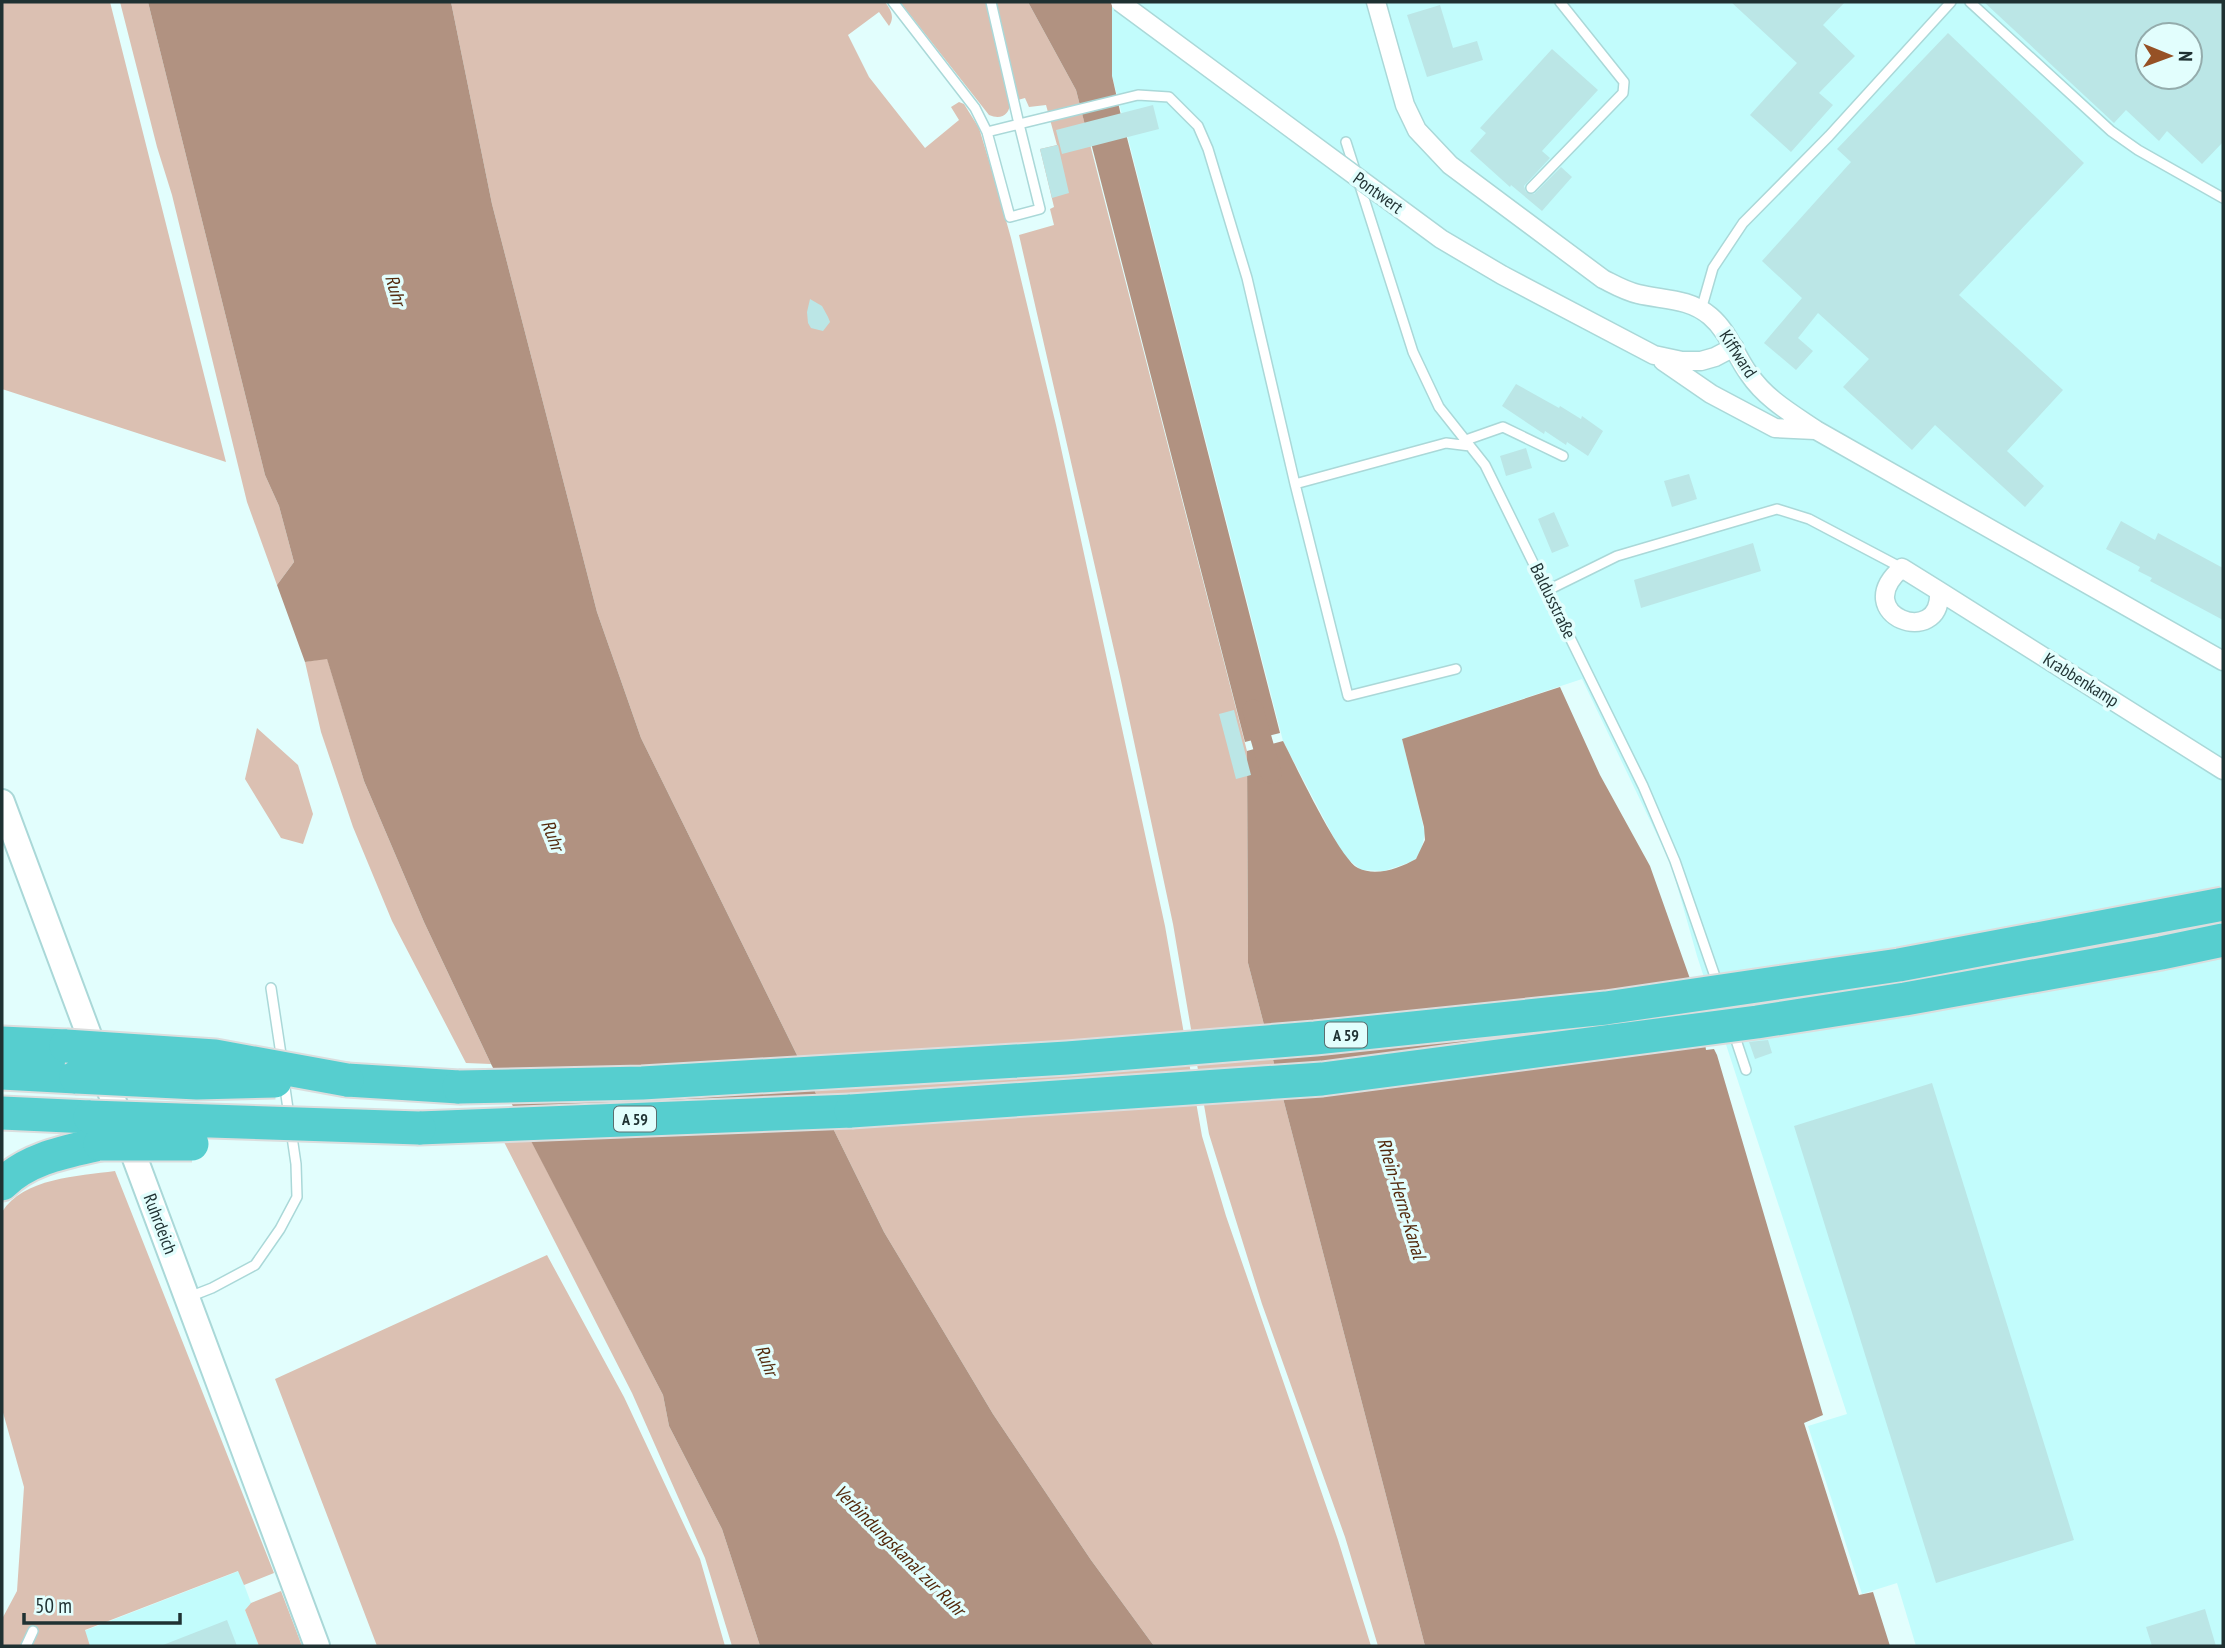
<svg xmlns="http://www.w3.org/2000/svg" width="2225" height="1648" viewBox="0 0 2225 1648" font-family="'PT Sans Narrow',sans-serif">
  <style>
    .built { fill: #c2fcfc; fill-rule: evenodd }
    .green { fill: #dbc0b2 }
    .water { fill: #b19281 }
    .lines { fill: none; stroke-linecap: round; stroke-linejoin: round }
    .canal { stroke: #b19281; stroke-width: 21 }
    .building { fill: #bbe6e6; fill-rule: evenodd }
    .lane-casing { stroke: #aad8d8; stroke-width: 12 }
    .street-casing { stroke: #aad8d8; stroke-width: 21 }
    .secondary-casing { stroke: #aad8d8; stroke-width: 28 }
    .highway-casing { stroke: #dbdede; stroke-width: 37 }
    .lane { stroke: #fff; stroke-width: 9 }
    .street { stroke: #fff; stroke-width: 18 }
    .secondary { stroke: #fff; stroke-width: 24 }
    .highway { stroke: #56cecf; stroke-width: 33 }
    .street-bridge-casing { stroke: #aad8d8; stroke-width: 21; stroke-linecap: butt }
    .highway-bridge-casing { stroke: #dbdede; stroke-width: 37; stroke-linecap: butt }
    .street-bridge { stroke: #fff; stroke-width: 18 }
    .highway-bridge { stroke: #56cecf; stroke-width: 33 }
    .labels { text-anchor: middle; stroke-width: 7; stroke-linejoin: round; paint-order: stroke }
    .shield { fill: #e2fefd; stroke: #5a6e6f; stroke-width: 2 }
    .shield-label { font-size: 16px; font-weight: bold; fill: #1f3132 }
    .street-label { font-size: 18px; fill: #1f3132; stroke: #e2fefd }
    .water-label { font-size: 19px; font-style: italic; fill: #53290c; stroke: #e2fefd }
  </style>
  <rect width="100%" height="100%" fill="#e2fefd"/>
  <path class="built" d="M1112,2H2223V1646H1916L1897,1583L1862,1594L1808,1426L1847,1414L1697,956L1671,864L1582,679L1402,739L1425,833L1421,851L1416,859L1408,863L1384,871L1361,870L1343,855L1283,741L1112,76ZM2148,35H2190V77H2148Z
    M239,1571L251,1603L245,1610L259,1646H90L84,1631Z"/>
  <path class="green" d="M2,2H110L226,462L2,389Z
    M120,2H148L265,475L279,506L294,562L277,585L247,502L172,195L157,147Z
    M451,2H885C891,10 895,17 889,26L879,12L848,35L869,77L925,148L959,120L951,107L959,102L964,104L979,128L990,164L1011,238L1056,425L1165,926L1202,1136L1226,1216L1338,1540L1371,1646H1154L1091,1560L993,1414L884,1232L641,738L597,612L492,204Z
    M900,2H1028L1076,90L1247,751L1248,963L1425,1646H1378L1345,1537L1262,1304L1209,1134L1173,924L1120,676L1019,235L1054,225L1050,209L1054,207L1040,149L1057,145L1046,105L1029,107L1025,98L1010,102C1010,115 1001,120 989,115Z
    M327,658L364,781L424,922L491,1064L466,1063L392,921L353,827L321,732L305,662Z
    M257,728L298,765L313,814L303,844L281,838L245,779Z
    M504,1142H532L663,1395L669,1426L722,1529L760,1646H732L705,1558L632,1393Z
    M115,1171L274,1573L244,1585L238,1571L85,1630L90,1646H2V1619L17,1591L24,1487L2,1409V1212C23,1178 78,1176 115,1171Z
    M547,1255L624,1397L700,1559L725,1646H377L275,1379Z
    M281,1591L302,1646H259L245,1610L251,1603Z"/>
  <path class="water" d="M148,2H451L492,204L597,612L641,738L884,1232L993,1414L1091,1560L1154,1646H760L722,1529L669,1426L663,1395L491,1064L424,922L364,781L327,659L305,662L277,585L294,562L279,506L265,475Z
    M1028,2H1112V76L1122,120L1086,129L1076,90Z
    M1125,130L1280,733L1245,742L1090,139Z
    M1560,687L1600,775L1650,866L1700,1007L1706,1050L1714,1049L1717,1055L1823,1415L1804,1423L1859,1595L1873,1592L1890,1646H1425L1248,963L1247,751L1283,741C1296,766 1339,858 1358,868C1376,877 1400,868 1416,859L1425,840L1424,827L1402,739Z"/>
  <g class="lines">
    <path class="canal" d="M1253,710L1271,773"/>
  </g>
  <path class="building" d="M1731,2H1845L1823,25L1855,56L1819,93L1833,105L1791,152L1750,115L1797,63Z
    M1984,2H2223V142L2202,164L2167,131L2159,141L2126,110L2114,123ZM2148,35H2190V77H2148Z
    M1440,5L1453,48L1477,41L1483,60L1427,77L1407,15Z
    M1948,33L2084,163L1959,295L2063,390L2007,451L2044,486L2025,507L1935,425L1912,450L1843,387L1869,359L1818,313L1798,338L1813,351L1796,370L1764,343L1802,298L1762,261L1851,162L1837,149Z
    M1552,49L1598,90L1542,151L1550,158L1524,186L1526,192L1534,194L1561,167L1572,177L1542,211L1511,185L1510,187L1470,151L1486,133L1480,128Z
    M1153,105L1159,129L1062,154L1056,130Z
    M1058,145L1069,193L1052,198L1040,149Z
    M810,299L822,306L828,317L830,322L823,331L811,328L808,323L807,312Z
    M1516,384L1559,408L1560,406L1581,419L1582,416L1603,431L1588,456L1567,442L1566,445L1545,431L1544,434L1502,406Z
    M1526,448L1532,468L1506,476L1500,456Z
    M1689,474L1697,499L1672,507L1664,481Z
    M1554,512L1569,546L1552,553L1538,519Z
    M2121,521L2155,540L2158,533L2223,568V620L2150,581L2152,578L2138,571L2140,567L2106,549Z
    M1753,543L1761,571L1641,608L1634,580Z
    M1234,710L1251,775L1236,779L1219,714Z
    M1768,1040L1772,1053L1755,1059L1749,1042Z
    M1932,1083L2074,1540L1936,1583L1794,1126Z
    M2205,1609L2216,1646H2152L2146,1627Z
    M227,1620L237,1646H163V1645Z"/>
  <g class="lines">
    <g class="lane-casing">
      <path id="lane" d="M893,2L975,108L987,132L1010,217L1040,209L1019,124L987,132
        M991,2L1019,124L1138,95L1169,97L1198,126L1208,149L1247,278L1295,484L1348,696L1456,669
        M1970,2L2111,131L2138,150L2223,198
        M1346,142L1413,352L1439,407L1485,465L1643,786L1675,861L1718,985
        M1531,188L1623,93L1624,82L1560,2
        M1701,310L1713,268L1743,223L1829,136L1951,2
        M1466,440L1503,427L1563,456
        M1295,484L1446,443L1470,446
        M1548,590L1617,556L1777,509L1809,519L1902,568
        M271,988L282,1061
        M1733,1031L1746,1070
        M284,1081L289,1116
        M189,1297L212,1288L255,1265L280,1229L297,1197L296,1164L291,1130
        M26,1646L33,1631"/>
    </g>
    <g class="street-casing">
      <path id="street" d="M1376,2L1405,105L1417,130L1450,165L1603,279C1615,285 1625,291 1638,294C1663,300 1689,298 1710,316C1729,332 1735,355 1749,374C1766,399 1791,413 1816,430L2223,661
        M1380,194L1441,239L1502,275L1654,355L1682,361H1701L1715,357L1734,347
        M1663,361L1711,394L1775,428L1815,430
        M1939,591C1943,650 1847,615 1902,568L1939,591L2223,770"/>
    </g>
    <g class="secondary-casing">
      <path id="secondary" d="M2,802L317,1646"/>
    </g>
    <g class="highway-casing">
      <path id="highway" d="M2,1043L66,1046
        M2,1073L76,1077
        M347,1080L459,1087
        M2,1113L90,1117
        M419,1128L851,1111
        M2,1184C29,1158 65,1152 100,1144"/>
    </g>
    <use href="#lane" class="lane"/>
    <use href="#street" class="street"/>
    <use href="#secondary" class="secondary"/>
    <use href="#highway" class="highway"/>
    <g class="street-bridge-casing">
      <path id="street-bridge" d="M1120,2L1380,194"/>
    </g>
    <g class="highway-bridge-casing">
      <path id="highway-bridge" d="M66,1046L215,1056L347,1080
        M76,1077L197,1083L275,1081
        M459,1087L642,1083L1067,1058L1315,1038L1606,1008L1899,965L2223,904
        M851,1111L1322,1079L1757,1022L1905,999L2161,953L2223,940
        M90,1117L419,1128
        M100,1144H192"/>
    </g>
    <use href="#street-bridge" class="street-bridge"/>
    <use href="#highway-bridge" class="highway-bridge"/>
  </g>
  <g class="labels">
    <g class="shield">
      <rect x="1325" y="1022.5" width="42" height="25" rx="5"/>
      <rect x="614" y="1106.5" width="42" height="25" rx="5"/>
    </g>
    <g class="shield-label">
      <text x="1346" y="1041">A 59</text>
      <text x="635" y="1125">A 59</text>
    </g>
    <g class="street-label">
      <text transform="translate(1378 193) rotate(36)" y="6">Pontwert</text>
      <text transform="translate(1738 354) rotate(57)" y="6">Kiffward</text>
      <text transform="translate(1553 601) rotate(64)" y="6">Baldusstraße</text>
      <text transform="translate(2081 680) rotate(32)" y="6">Krabbenkamp</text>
      <text transform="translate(160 1224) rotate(69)" y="6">Ruhrdeich</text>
    </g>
    <g class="water-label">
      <text transform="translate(396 290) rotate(74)" y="7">Ruhr</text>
      <text transform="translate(553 835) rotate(68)" y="7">Ruhr</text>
      <text transform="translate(1402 1198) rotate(73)" y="7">Rhein-Herne-Kanal</text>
      <text transform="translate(767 1360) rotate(68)" y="7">Ruhr</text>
      <text transform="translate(900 1550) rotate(45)" y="7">Verbindungskanal zur Ruhr</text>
    </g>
  </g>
  <rect width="2225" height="1648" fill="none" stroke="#1f3132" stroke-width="7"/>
  <g transform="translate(2169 56) rotate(91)"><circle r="33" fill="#e2fefd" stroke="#94acac" stroke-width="2"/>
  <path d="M0-5L12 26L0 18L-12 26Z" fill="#965125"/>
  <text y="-10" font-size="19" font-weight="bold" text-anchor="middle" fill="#1f3132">N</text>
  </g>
  <path d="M24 1613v10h156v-10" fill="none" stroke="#1f3132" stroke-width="3.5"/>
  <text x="35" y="1613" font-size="21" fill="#1f3132" stroke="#e2fefd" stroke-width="5" paint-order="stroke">50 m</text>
</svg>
